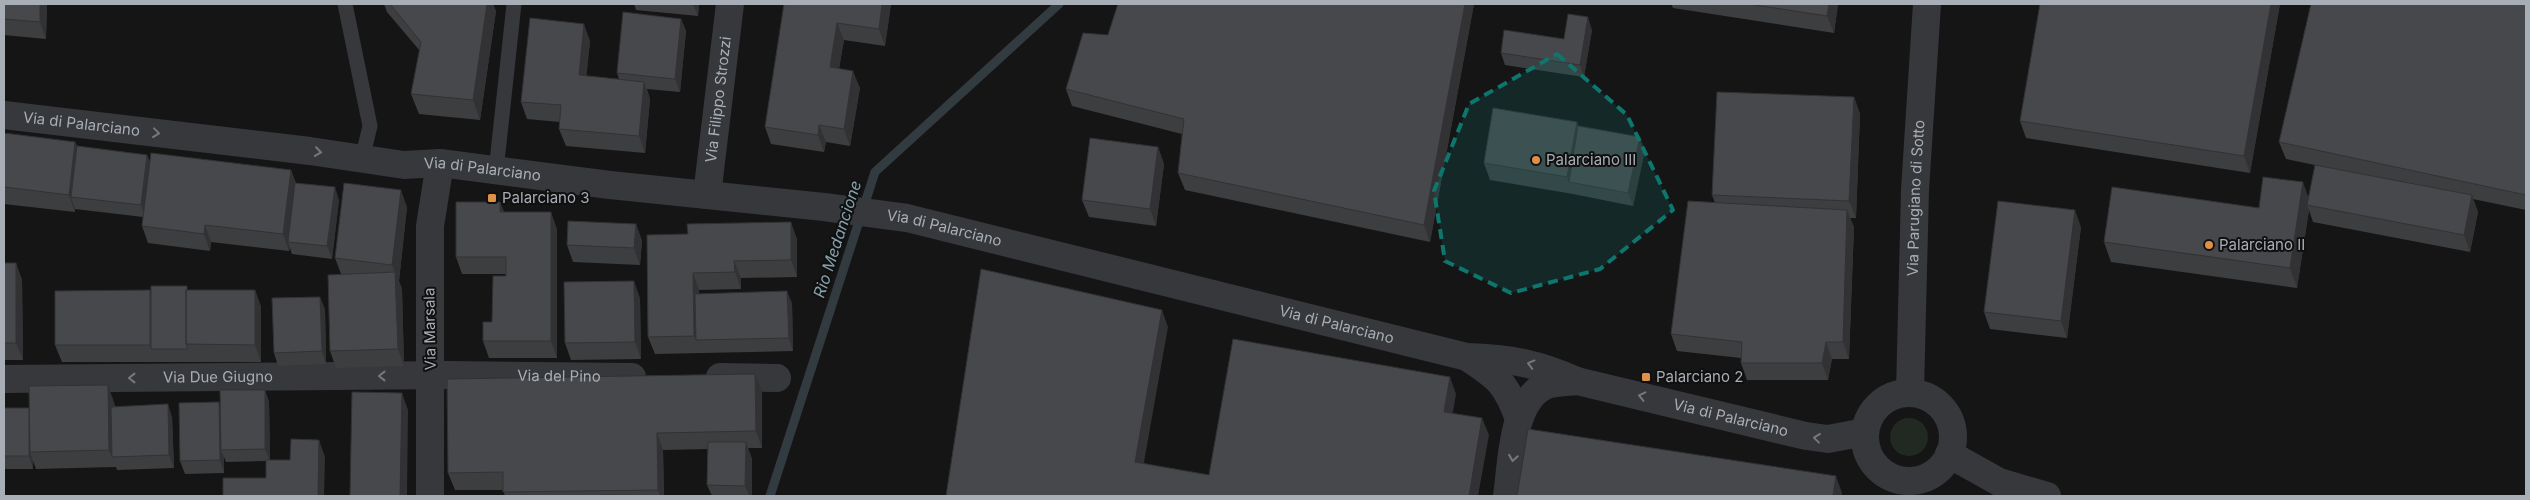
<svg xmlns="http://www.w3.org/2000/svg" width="2530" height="500" viewBox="0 0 2530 500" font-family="Inter,sans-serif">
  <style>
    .green { fill: #222822 }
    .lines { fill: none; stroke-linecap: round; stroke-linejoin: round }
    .stream { stroke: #323c40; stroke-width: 9 }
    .lane { stroke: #36383b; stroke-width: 15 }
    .street { stroke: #36383b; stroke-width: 28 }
    .wall { fill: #3d3e40 }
    .shaded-wall { fill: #323234 }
    .building { fill: #47484b; stroke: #323234 }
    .oneway { stroke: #75797e }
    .marked { fill: #0f766e; fill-opacity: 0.2; stroke: #0f766e; stroke-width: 4; stroke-dasharray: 10 6; stroke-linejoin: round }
    .poi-dot { fill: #de9046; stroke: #101011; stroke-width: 2 }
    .labels { text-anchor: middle; stroke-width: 4; stroke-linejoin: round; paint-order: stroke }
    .street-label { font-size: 15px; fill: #a8aeb5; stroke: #101011 }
    .poi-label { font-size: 15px; fill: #a8aeb5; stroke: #101011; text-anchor: start }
    .water-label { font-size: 16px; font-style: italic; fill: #83a0ac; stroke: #101011 }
  </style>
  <rect width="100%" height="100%" fill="#151516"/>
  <path class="green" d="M1890 437a19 19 0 1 1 38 0a19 19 0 1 1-38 0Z"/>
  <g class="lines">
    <path class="stream" d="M770,496L875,172L1059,4"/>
    <path class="lane" d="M345,4L370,126L362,159
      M496,171L514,4"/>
    <g class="street">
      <path id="s1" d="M4,115L310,151L404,165L440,163L610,185L824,207L907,218L1467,357C1510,358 1538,364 1577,381L1806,436L1828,439L1865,432"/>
      <path id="s2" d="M707,195L730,4"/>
      <path d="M1467,357C1499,378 1506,383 1519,419"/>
      <path d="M720,377L777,378"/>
      <path id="s3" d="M4,379L448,375L632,377"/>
      <path id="s4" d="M1910,392L1915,190L1927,4"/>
      <circle cx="1909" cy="437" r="44"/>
      <path d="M1949,454L1999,482L2047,496"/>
      <path d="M430,496V226L440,163"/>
      <path d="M1507,496C1512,463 1511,395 1550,384C1559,382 1568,382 1577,381"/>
    </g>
  </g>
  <path class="wall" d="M4,4H47L46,39L4,35Z
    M384,4H493L496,11L480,120L419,114L411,94L420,51L387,12Z
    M634,4H699L698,16L636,10Z
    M784,4H891L885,46L844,40L839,69L860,88L850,146L826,142L824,152L771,144L765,127Z
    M1118,4H1474L1430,242L1185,190L1178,173L1182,134L1072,106L1066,89L1108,35Z
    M1671,4H1838L1834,33L1673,8Z
    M2040,4H2280L2250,173L2026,138L2020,121Z
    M2526,4V210L2473,199L2478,212L2470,252L2313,222L2309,210L2297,288L2111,262L2104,242L2259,208L2308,198L2334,169L2286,159L2279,142Z
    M681,19L686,31L680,92L647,89L650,99L645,153L566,146L559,129L560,122L527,119L521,102L590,41L586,76L619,79L617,73Z
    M1592,30L1584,77L1505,65L1501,53L1564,39Z
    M1854,97L1860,114L1856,218H1850L1854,227L1849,359H1832L1828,380H1747L1741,363V358L1677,351L1671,334L1715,203L1712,195Z
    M1578,126L1645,150L1633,206L1573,194L1490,180L1484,163Z
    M4,133L75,142L77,146L147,155L150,162L291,170L296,183L339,200L332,259L292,254L290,248L289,251L211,242L210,251L148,243L142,226L143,217L75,209V212L4,204Z
    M1158,147L1164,164L1156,226L1089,217L1082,200Z
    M500,202L504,212L557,229V358H489L483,341L492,322L506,274H462L456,257Z
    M407,207L399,281L402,289L404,366L336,368L330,351L341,274L335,258Z
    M636,224L642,241L640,265L573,262L567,245Z
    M2081,227L2067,338L1990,329L1984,312Z
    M647,235L797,239V277L741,278V289L699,290V294L792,303L793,351L655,354L648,337Z
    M4,263H16L22,280L23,360H4Z
    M150,290L151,295L189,290H255L261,307V362H62L55,345Z
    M640,298L641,359L571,360L565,343Z
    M325,309L326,364L278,366L274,353Z
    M265,390L269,402L270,460H290L325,457L266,478V461L226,462L224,457V473L185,474L180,461L221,408Z
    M762,391V448H748L752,459V496H712L707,485L708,449L663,450L664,496H692H505L503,490H455L448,473Z
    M114,402L115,407L172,417L174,468L117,470L116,467L36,469L33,461V469H4V408H29Z"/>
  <path class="shaded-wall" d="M40,4H47L46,39L40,22Z
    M487,4H493L496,11L480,120L473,100Z
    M693,4H699L698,16Z
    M882,4H891L885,46L879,29Z
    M1465,4H1474L1430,242L1424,225Z
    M1829,4H1838L1834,33L1827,16Z
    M2271,4H2280L2250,173L2244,156Z
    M1588,17L1592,30L1584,77L1580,65Z
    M681,19L686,31L680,92L675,79Z
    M837,23L844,40L836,84L830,67Z
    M584,24L590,41L585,92L579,75Z
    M853,71L860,88L850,146L844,129Z
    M644,82L650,99L645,153L639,136Z
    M1854,97L1860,114L1856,218L1849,201Z
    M1577,122L1583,139L1569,182L1567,177Z
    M819,125L826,142L824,152L818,135Z
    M1640,137L1645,150L1633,206L1628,193Z
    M75,142L81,159L71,197L75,209V212L69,195Z
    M1158,147L1164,164L1156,226L1150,209Z
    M147,155L152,167L145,217L141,205Z
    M291,170L297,187L288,242L290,248L289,251L283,234Z
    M2303,182L2310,202L2307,205L2309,210L2297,288L2290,268Z
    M335,187L339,200L332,259L327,246Z
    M401,190L407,207L399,281L402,289L404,366L398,349L395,273L392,265Z
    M2472,195L2478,212L2470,252L2464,235Z
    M500,202L507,219L500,212Z
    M1847,210L1854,227L1849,359L1843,342Z
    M2075,210L2081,227L2067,338L2061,321Z
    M551,212L557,229V358L551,341Z
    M791,222L797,239V277L791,260Z
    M636,224L642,241L640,265L634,248Z
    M205,225L211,242L210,251L204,234Z
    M734,261L741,278V289L735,272Z
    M16,263L22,280L23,360L16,343Z
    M693,273L699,290L700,340H696L694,336Z
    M634,281L640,298L641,359L635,342Z
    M150,290L156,307L151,349L150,345Z
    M255,290L261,307V362L255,345Z
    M787,291L792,303L793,351L789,338Z
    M320,297L325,309L326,364L322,351Z
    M1162,310L1168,327L1141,479L1135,462Z
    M1826,342L1832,359L1828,380L1822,363Z
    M755,374L762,391V448L756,431Z
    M1450,377L1456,394L1450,429L1444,412Z
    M108,385L114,402L115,457H112L116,467L109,450Z
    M265,390L269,402L270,461L265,449Z
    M402,393L408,410L407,496H400Z
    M219,402L223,415L221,450L224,457V473L220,460Z
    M168,404L172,417L174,468L169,455Z
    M29,408L30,452L33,461V469L29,456Z
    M1482,418L1489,435L1478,496H1469Z
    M657,433L663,450L664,496H660L658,490Z
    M319,440L325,457L324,496H318Z
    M746,442L752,459V496H749L745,486Z
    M1836,476L1842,493V496H1833Z"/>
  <path class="building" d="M4,4H40V22L4,19Z
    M390,4H487L473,100L411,94L421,42Z
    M784,4H882L879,29L837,23L830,67L853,71L844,129L819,125L818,135L765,127Z
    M1118,4H1465L1424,225L1178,173L1184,119L1066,89L1083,33L1108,35Z
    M1749,4H1829L1827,16Z
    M2040,4H2271L2244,156L2020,121Z
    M2311,4H2526V195L2279,142Z
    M623,12L681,19L675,79L617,73Z
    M1568,14L1588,17L1580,65L1501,53L1504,30L1564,39Z
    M530,18L584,24L579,75L644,82L639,136L559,129L561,105L521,102Z
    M1717,92L1854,97L1849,201L1712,195Z
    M1493,108L1577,122L1567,177L1484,163Z
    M1578,126L1640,137L1628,193L1569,182Z
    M4,133L75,142L69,195L4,187Z
    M1090,138L1158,147L1150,209L1082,200Z
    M77,146L147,155L141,205L71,197Z
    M151,153L291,170L283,234L205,225L204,234L142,226Z
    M2315,165L2472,195L2464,235L2307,205Z
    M2263,177L2303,182L2290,268L2104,242L2112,187L2259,208Z
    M295,183L335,187L327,246L288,242Z
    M344,183L401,190L392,265L335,258Z
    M1688,201L1847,210L1843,342H1826L1822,363H1741L1742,342L1671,334Z
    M1998,201L2075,210L2061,321L1984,312Z
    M456,202H500V212H551V341H483V322H492L493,276H506V257H456Z
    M568,221L636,224L634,248L567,245Z
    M791,222V260L734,261L735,272L693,273L694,336L648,337L647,235L688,234L687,224Z
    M4,263H16V343H4Z
    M981,269L1162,310L1135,462L1209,475L1233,339L1450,377L1444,412L1482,418L1469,496H946Z
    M395,272L398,349L330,351L328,275Z
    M634,281L635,342L565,343L564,282Z
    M151,286H187V290H186V344L188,349H151Z
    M150,290V345H55V291Z
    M186,290H255V345L186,344Z
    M787,291L789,338L696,340L695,294Z
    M320,297L322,351L274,353L272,298Z
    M755,374L756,431L657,433L658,490L503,492V472L448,473L447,379Z
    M108,385L109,450L30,452L29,386Z
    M220,390H265V449L221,450Z
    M352,392L402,393L400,496H350Z
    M219,402L220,460L180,461L179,403Z
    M168,404L169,455L112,457L111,407Z
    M4,408H29V456H4Z
    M1528,429L1836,476L1833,496H1517Z
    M291,439L319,440L318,496H223V478H266V460H290Z
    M708,442H746L745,486L707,485Z
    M600,495L692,496H600Z"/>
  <defs><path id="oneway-chevron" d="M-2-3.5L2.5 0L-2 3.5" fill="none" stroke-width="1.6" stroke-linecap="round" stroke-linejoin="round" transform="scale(1.25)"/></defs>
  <g class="oneway">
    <use href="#oneway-chevron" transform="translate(156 133) rotate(7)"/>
    <use href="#oneway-chevron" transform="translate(318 152) rotate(8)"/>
    <use href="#oneway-chevron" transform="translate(1531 364) rotate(-165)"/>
    <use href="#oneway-chevron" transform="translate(382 376) rotate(180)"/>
    <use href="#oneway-chevron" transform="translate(132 378) rotate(180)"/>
    <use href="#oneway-chevron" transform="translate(1642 396) rotate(-167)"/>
    <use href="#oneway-chevron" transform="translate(1817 438) rotate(-173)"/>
    <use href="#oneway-chevron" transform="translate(1513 458) rotate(99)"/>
  </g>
  <path class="marked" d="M1557,54L1627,115L1673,210L1600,269L1511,293L1445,261L1434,191L1469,104Z"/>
  <g class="poi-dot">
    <circle cx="1536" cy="160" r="5"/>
    <rect x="487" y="193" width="10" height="10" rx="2.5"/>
    <circle cx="2209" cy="245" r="5"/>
    <rect x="1641" y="372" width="10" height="10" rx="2.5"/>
  </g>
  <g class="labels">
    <g class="street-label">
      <text dy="5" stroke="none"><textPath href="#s2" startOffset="96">Via Filippo Strozzi</textPath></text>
      <text dy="5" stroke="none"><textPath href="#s1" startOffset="78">Via di Palarciano</textPath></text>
      <text dy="5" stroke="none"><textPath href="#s1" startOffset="482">Via di Palarciano</textPath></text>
      <text dy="5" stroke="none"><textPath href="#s4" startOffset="194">Via Parugiano di Sotto</textPath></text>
      <text dy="5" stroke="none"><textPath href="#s1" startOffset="948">Via di Palarciano</textPath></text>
      <text dy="5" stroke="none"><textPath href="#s1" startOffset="1352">Via di Palarciano</textPath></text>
      <text transform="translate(430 329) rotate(-91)" y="5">Via Marsala</text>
      <text dy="5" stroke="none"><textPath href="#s3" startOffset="555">Via del Pino</textPath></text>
      <text dy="5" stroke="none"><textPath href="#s3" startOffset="214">Via Due Giugno</textPath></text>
      <text dy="5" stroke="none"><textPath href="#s1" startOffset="1758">Via di Palarciano</textPath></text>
    </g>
    <g class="poi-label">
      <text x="1546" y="165">Palarciano III</text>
      <text x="502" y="203">Palarciano 3</text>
      <text x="2219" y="250">Palarciano II</text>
      <text x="1656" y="382">Palarciano 2</text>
    </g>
    <g class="water-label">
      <text transform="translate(837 239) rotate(-72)" y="6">Rio Medancione</text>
    </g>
  </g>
  <rect width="2530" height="500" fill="none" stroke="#a8aeb5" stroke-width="10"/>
</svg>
